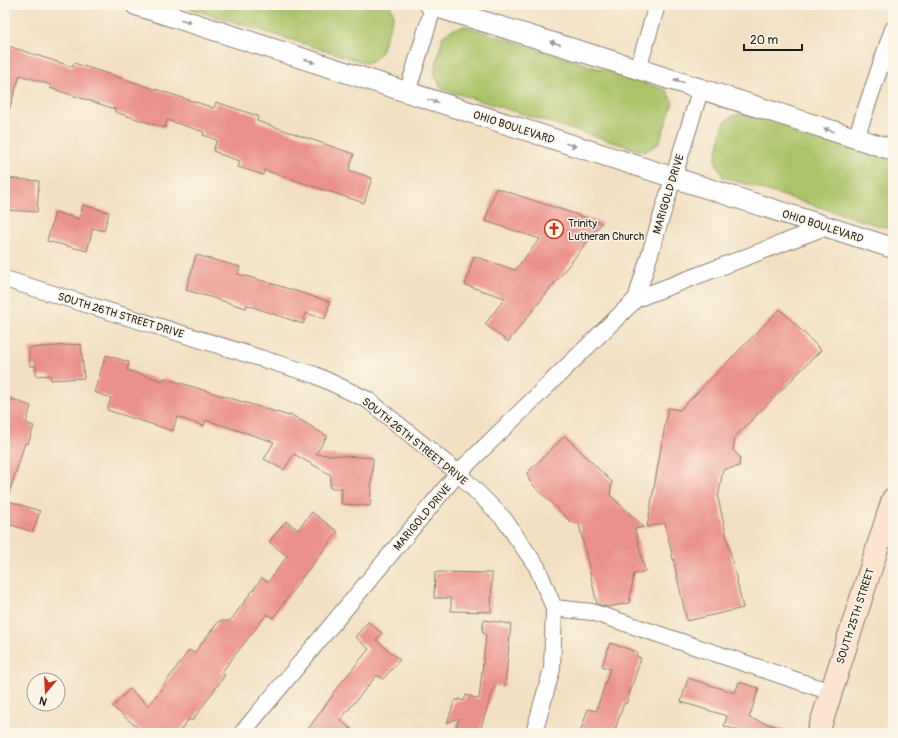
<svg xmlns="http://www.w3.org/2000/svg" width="898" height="738" viewBox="0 0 898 738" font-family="Pangolin,sans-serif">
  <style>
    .green { fill: #abc369; stroke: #647042 }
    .building { fill: #ea918a }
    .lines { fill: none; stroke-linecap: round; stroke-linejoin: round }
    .minor-casing { stroke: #887e70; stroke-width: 18 }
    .tertiary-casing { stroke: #887e70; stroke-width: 22 }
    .secondary-casing { stroke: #887e70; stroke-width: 24 }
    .minor { stroke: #fff; stroke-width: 16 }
    .tertiary { stroke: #fff; stroke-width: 20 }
    .secondary { stroke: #fde4d0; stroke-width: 22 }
    .oneway { fill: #999 }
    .labels { text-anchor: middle; stroke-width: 3; stroke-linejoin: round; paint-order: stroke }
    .street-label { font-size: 11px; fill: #1c1c1c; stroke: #fcf5e5 }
    .poi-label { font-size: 11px; fill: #1c1c1c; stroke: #fcf5e5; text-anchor: start }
  </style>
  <rect width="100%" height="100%" fill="#fcf5e5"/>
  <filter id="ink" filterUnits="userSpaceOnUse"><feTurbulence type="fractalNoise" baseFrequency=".025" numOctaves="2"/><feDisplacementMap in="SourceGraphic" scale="8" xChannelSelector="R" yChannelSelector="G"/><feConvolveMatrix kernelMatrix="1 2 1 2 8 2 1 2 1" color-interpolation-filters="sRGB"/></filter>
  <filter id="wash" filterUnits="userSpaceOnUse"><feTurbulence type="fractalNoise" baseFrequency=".012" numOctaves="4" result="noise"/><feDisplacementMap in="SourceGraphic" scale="16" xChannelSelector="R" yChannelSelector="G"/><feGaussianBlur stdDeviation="0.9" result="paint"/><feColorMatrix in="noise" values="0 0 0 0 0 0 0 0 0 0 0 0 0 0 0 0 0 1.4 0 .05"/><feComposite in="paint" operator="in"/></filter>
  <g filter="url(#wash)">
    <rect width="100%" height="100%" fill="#f3e0c3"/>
    <path class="green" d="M179,5H390L394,15L380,54L374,60L366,63Z
      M465,26L666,90L673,103L659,143L645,152L442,89L434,74L443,36L451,30Z
      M746,112L893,159V230L723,177L715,160L724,123L732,116Z"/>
    <g id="blocks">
      <path class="building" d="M5,45L73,67L74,63L214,108L216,102L258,116L257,121L354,154L349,170L372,178L364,203L264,170L263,175L238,167L240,161L219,154V153L213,151L217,140L203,135L204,132L167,120L165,128L115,112V109L50,88L51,85L20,75L8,113L5,112Z
        M5,178L39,181L37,212L5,210Z
        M496,188L602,223L508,342L485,324L505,298L465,285L474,256L515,270L540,239L485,221Z
        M83,205L109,212L104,231L93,228L87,251L47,241L55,212L79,219Z
        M196,255L240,267L238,274L267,282L330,302L325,319L306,313L303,324L247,305L246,308L186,290Z
        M780,309L821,350L735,437L733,450L740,457L739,466L723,470L718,498L743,608L687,621L665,523L647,527L668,408L680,410Z
        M81,344L84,378L51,380L50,375L36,376V366H30L29,348Z
        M106,355L129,362L127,370L163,381L164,378L289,416L290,414L327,436L316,454L373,458L370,506L341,504L342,488H330L331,475L294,454L284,470L264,459L274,442L206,420L204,426L177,417L173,431L107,410L111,398L94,392Z
        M8,398L31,406L26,423L34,426L28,444L25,443L8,496H5V407Z
        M565,436L612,482L610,495L644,527L635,529L645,571L634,574L629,603L608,607L597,604L579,524L571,522L530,482L527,473Z
        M5,500L40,511L33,532L5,523Z
        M312,512L338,532L304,575L273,618L267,614L221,673L225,675L192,721L189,719L178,733H144L113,707L129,689L149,706L189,650L194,653L219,621H230L262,578L268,582L287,556L269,542L286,521L298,530Z
        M435,572L492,573L491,612L451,611V598H434Z
        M484,620L511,624L505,686L495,685L479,733H454L459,718L447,723L455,700L458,701V699L464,701L466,695L479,699L486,635L482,631Z
        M368,622L382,633L376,640L400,660L383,679L377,675L340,720L356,733H305L333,695L332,694L369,649L355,637Z
        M610,643L637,652L636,656L641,658L626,704L624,703L614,733H580L588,709L596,711L610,669L602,666Z
        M688,678L735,693L739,682L759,688L749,718L787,730L786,733H746L724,726L727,716L681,702Z"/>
    </g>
  </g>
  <g filter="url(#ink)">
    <use href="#blocks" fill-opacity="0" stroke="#887e70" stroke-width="1"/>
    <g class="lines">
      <g class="minor-casing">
        <path id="minor" d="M638,69L657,5
          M407,93L434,5
          M856,138L893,29
          M5,279L315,375L368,400L458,473L504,519L537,567L554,608L552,669L534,733
          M636,299L701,88
          M554,608L592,612L831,692
          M242,733L458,473L636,299L825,227"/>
      </g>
      <g class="tertiary-casing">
        <path id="tertiary" d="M136,5L893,248
          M430,5L638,69L893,150"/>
      </g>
      <g class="secondary-casing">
        <path id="secondary" d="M818,733L893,499"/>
      </g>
      <use href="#minor" class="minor"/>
      <use href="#tertiary" class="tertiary"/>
      <use href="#secondary" class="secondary"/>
    </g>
    <defs><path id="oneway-solid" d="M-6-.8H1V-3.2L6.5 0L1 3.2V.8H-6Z"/></defs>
    <g class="oneway">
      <use href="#oneway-solid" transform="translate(186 21) rotate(18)"/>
      <use href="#oneway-solid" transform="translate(555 43) rotate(-163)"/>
      <use href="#oneway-solid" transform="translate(310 61) rotate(18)"/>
      <use href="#oneway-solid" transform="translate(679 81) rotate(-163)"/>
      <use href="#oneway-solid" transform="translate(433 101) rotate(18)"/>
      <use href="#oneway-solid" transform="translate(829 130) rotate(-162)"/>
      <use href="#oneway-solid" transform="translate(571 145) rotate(18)"/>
    </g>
  </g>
  <defs>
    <g id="church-ring" transform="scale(1)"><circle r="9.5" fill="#fcf5e5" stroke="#c8321e" stroke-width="1.5"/><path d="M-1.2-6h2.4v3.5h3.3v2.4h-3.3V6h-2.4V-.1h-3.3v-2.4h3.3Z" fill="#c8321e"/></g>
  </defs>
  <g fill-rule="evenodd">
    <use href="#church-ring" x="554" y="229"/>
  </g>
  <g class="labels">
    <g class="street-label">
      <text transform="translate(514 127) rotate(18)" y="4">OHIO BOULEVARD</text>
      <text transform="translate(668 194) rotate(-73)" y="4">MARIGOLD DRIVE</text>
      <text transform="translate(823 226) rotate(18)" y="4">OHIO BOULEVARD</text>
      <text transform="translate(121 315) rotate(17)" y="4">SOUTH 26TH STREET DRIVE</text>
      <text transform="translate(415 441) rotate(39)" y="4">SOUTH 26TH STREET DRIVE</text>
      <text transform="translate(422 517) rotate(-50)" y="4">MARIGOLD DRIVE</text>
      <text transform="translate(855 616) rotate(-72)" y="4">SOUTH 25TH STREET</text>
    </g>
    <g class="poi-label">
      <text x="568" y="227">Trinity<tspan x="568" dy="13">Lutheran Church</tspan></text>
    </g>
  </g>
  <rect width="898" height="738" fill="none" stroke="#fcf5e5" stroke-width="20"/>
  <g transform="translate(46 692) rotate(198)"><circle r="19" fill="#fcf5e5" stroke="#a29e95"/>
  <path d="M0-3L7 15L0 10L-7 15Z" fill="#c8321e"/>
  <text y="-6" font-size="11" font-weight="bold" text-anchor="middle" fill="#1c1c1c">N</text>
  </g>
  <path d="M744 44v6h58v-6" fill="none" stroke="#1c1c1c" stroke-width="2"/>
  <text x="750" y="44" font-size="12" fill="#1c1c1c" stroke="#fcf5e5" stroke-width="3" paint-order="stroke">20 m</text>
</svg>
